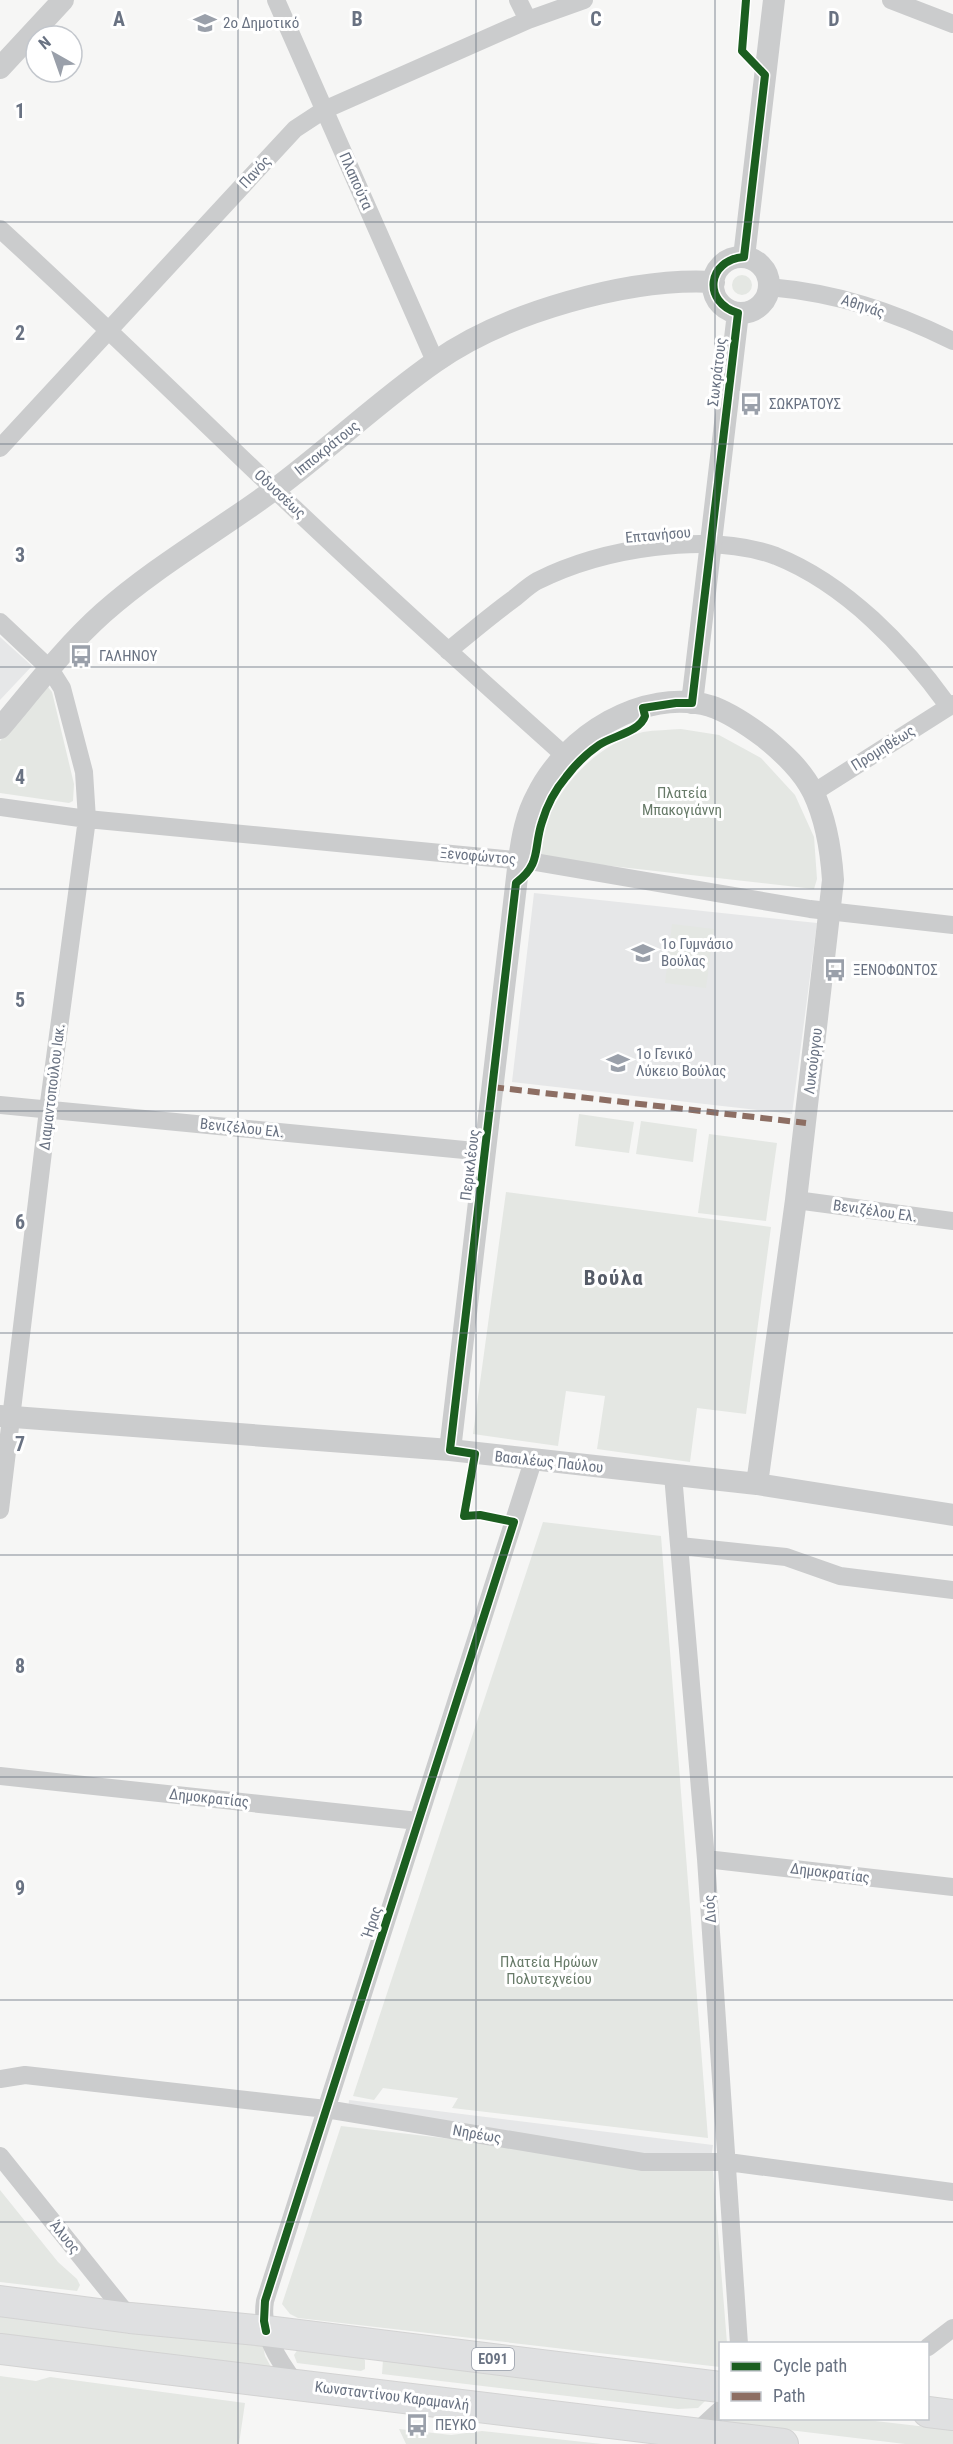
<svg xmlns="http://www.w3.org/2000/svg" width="953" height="2444" viewBox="0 0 953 2444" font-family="'Roboto Condensed',sans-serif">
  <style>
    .built { fill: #e6e7e8 }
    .green { fill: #e4e7e3 }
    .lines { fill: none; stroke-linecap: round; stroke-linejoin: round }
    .trunk-casing { stroke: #d3d3d3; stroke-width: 32 }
    .minor { stroke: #cbcccd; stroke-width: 18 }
    .tertiary { stroke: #cbcccd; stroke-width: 22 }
    .trunk { stroke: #dfe0e1; stroke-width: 30 }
    .quiet { stroke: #8d6e63; stroke-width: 6; stroke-dasharray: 12 6; stroke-linecap: butt }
    .cycleway-casing { stroke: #fff; stroke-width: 11 }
    .cycleway { stroke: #1b5e20; stroke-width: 8 }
    .grid { fill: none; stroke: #697282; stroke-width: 1.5; stroke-opacity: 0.55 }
    .labels { text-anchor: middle; stroke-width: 6; stroke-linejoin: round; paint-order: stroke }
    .shield { fill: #fff; stroke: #969ca8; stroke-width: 1.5 }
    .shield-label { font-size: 14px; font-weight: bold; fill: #697282 }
    .poi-label { font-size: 15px; fill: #697282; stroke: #fff; text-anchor: start }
    .street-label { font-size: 15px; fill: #697282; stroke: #fff }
    .park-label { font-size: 15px; fill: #677a68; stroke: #fff }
    .district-label { font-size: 21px; font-weight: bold; letter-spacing: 1.5px; fill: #565c68; stroke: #fff }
    .grid-label { font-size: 20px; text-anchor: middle; font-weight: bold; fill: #697282; stroke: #fff; stroke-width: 6; stroke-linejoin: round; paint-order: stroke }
  </style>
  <rect width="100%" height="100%" fill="#f6f6f5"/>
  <path class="built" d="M0,637L32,666L0,700Z
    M534,893L817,923L792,1114L512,1082Z
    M349,2100L713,2145L710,2166L347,2121Z"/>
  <path class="green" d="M732 285a10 10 0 1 1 20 0a10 10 0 1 1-20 0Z
    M48,687L52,692L74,784L73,801L69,803L0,793V741Z
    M681,729L719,735L761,758L795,795L814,837L817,879L814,889L540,858C541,849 540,838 543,830C559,785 597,744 643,732C655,730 669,730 681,729Z
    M672,924L714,929L706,988L665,983Z
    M579,1114L634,1122L629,1153L575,1146Z
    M641,1121L697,1129L693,1162L636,1154Z
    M709,1134L777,1143L766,1221L698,1213Z
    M506,1192L771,1227L746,1414L697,1408L690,1462L597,1449L605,1396L566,1391L558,1446L473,1434Z
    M543,1522L661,1536L708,2138L452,2108L458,2098L383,2088L374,2100L353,2096Z
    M341,2126L713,2170L727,2343L720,2344V2367L298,2318L290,2314L282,2304Z
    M0,2190L58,2262L77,2279L80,2285L77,2291L0,2282Z
    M0,2316L263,2346L265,2356L271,2367L0,2335Z
    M298,2349L361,2357L365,2360V2369L361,2371L297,2363L294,2355Z
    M383,2360L708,2398L698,2408L678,2409L382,2374Z
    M0,2376L36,2381L50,2377L245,2403L239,2444H0Z
    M726,2418L858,2419L953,2430V2444H905L722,2422Z
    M399,2429L451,2435L482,2431L602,2444H406Z"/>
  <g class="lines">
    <g class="trunk-casing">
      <path id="trunk" d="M0,2301L130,2318L266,2331L720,2387
        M0,2349L783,2444
        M928,2412L953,2415"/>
    </g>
    <path class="minor" d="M276,0L435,361
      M518,0L528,20
      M891,0L953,24
      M0,229C93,314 182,401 273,488C368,579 466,667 564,755
      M769,287C837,293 892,311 953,341
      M0,448L295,129L324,110L528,20L584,0
      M0,622L50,669L62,688L84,772L87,819L48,1110L0,1510
      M448,651C469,634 490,616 512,600C520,594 528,586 537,581C575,562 613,552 654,547C694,542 738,542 776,556C846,584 906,647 949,707
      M813,793L953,704
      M0,807L87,819L535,862L810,909L953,925
      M0,1105L485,1152
      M796,1200L953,1221
      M673,1475L706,1859L739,2344
      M680,1546L786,1557L840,1576L953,1590
      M0,1776L418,1821
      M706,1859L953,1887
      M0,2079L25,2075L326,2109L643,2162H728L953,2192
      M0,2156L130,2318
      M928,2347L953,2328
      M296,2384C278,2360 260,2333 265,2301L533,1461
      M695,2433L720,2410"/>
    <path class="tertiary" d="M0,68L63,0
      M744,257L774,0
      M713 285a28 28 0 1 1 56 0a28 28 0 1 1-56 0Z
      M692,703L738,313
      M0,728C33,689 65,647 103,613C156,566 218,531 275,489C330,448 379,401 435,362C504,313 629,277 714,282
      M0,1416L450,1450L757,1484L953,1515
      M450,1450L519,860C522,837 526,815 537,795C566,736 643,687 710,706C729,712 749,726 765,738C783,753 802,770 813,792C826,819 831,850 833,880L796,1200L757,1484"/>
    <use href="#trunk" class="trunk"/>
    <path class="quiet" d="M492,1087L806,1123"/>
    <g class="cycleway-casing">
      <path id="cycleway" d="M266,2331L264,2321L265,2301L514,1522L480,1515L464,1516L475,1454L450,1450L516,883C542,863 533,849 542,822C547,805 555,790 566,777C575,765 586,754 599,745C612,736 640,732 645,716L643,708L676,703H692L738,313C702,302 707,260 744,257L765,75L742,51L746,0"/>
    </g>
    <use href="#cycleway" class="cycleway"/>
  </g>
  <path class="grid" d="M238,0V2444M476,0V2444M715,0V2444M0,222H953M0,444H953M0,667H953M0,889H953M0,1111H953M0,1333H953M0,1555H953M0,1777H953M0,2000H953M0,2222H953"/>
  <defs>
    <g id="school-bare" transform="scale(1.8)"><path d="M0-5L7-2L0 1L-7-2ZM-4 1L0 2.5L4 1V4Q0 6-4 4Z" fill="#9aa0aa" stroke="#fff" stroke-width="2.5" paint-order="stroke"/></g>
    <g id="bus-bare" transform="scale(1.8)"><path d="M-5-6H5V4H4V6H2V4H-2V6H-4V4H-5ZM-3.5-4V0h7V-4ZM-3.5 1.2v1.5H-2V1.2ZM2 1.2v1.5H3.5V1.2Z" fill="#9aa0aa" stroke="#fff" stroke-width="2.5" paint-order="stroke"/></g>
  </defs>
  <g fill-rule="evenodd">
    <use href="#school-bare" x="205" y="23"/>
    <use href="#bus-bare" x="751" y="404"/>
    <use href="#bus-bare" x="81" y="656"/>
    <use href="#school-bare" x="643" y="953"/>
    <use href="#bus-bare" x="835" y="970"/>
    <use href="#school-bare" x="618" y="1063"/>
    <use href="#bus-bare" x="417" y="2425"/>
  </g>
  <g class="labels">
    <rect class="shield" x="472" y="2348" width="42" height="22" rx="4.5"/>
    <g class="shield-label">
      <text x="493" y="2364">ΕΟ91</text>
    </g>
    <g class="poi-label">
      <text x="223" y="28">2ο Δημοτικό</text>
      <text x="769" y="409">ΣΩΚΡΑΤΟΥΣ</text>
      <text x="99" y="661">ΓΑΛΗΝΟΥ</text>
      <text x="661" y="949">1ο Γυμνάσιο<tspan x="661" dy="17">Βούλας</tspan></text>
      <text x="853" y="975">ΞΕΝΟΦΩΝΤΟΣ</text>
      <text x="636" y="1059">1ο Γενικό<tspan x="636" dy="17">Λύκειο Βούλας</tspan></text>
      <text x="435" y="2430">ΠΕΥΚΟ</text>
    </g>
    <g class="street-label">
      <text transform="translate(255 172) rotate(-47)" y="5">Πανός</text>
      <text transform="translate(356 181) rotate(66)" y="5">Πλαπούτα</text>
      <text transform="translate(863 306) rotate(18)" y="5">Αθηνάς</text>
      <text transform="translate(717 372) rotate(-83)" y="5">Σωκράτους</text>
      <text transform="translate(327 448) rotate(-39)" y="5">Ιπποκράτους</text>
      <text transform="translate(280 494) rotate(43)" y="5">Οδυσσέως</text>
      <text transform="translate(658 535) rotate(-5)" y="5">Επτανήσου</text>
      <text transform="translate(883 748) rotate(-32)" y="5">Προμηθέως</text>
      <text transform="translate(478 856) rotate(5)" y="5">Ξενοφώντος</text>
      <text transform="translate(813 1061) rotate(-83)" y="5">Λυκούργου</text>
      <text transform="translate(52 1087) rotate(-83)" y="5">Διαμαντοπούλου Ιακ.</text>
      <text transform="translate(242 1128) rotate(6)" y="5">Βενιζέλου Ελ.</text>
      <text transform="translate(470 1165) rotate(-83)" y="5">Περικλέους</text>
      <text transform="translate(875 1211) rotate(8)" y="5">Βενιζέλου Ελ.</text>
      <text transform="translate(549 1462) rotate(6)" y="5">Βασιλέως Παύλου</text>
      <text transform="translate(209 1798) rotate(6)" y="5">Δημοκρατίας</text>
      <text transform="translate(830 1873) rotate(7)" y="5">Δημοκρατίας</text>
      <text transform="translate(710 1909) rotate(-94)" y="5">Διός</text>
      <text transform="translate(372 1922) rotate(-72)" y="5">Ήρας</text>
      <text transform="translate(477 2134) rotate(10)" y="5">Νηρέως</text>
      <text transform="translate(65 2237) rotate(51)" y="5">Άλυος</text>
      <text transform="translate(392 2396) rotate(7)" y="5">Κωνσταντίνου Καραμανλή</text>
    </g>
    <g class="park-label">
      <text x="682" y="798">Πλατεία<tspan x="682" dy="17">Μπακογιάννη</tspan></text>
      <text x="549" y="1967">Πλατεία Ηρώων<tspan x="549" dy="17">Πολυτεχνείου</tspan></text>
    </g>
    <g class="district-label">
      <text x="614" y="1285">Βούλα</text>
    </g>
  </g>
  <g class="grid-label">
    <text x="119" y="26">A</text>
    <text x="357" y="26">B</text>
    <text x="596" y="26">C</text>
    <text x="834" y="26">D</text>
    <text x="20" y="118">1</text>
    <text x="20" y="340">2</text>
    <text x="20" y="562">3</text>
    <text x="20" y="784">4</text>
    <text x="20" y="1007">5</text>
    <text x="20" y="1229">6</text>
    <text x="20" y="1451">7</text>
    <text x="20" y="1673">8</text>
    <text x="20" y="1895">9</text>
  </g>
  <rect x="719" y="2342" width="210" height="78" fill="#ffffff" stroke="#c3c7cd" stroke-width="1.5"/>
  <rect x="731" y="2362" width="30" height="9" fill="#1b5e20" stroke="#c3c7cd" stroke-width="1.5"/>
  <text x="773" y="2372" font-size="18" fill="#697282">Cycle path</text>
  <rect x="731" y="2392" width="30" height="9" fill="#8d6e63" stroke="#c3c7cd" stroke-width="1.5"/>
  <text x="773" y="2402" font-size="18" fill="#697282">Path</text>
  <g transform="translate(54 54) rotate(320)"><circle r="28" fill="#ffffff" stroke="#c3c7cd" stroke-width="1.5"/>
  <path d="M0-4.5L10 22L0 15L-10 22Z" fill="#9aa0aa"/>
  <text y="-9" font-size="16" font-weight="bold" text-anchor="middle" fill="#697282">N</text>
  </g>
</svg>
